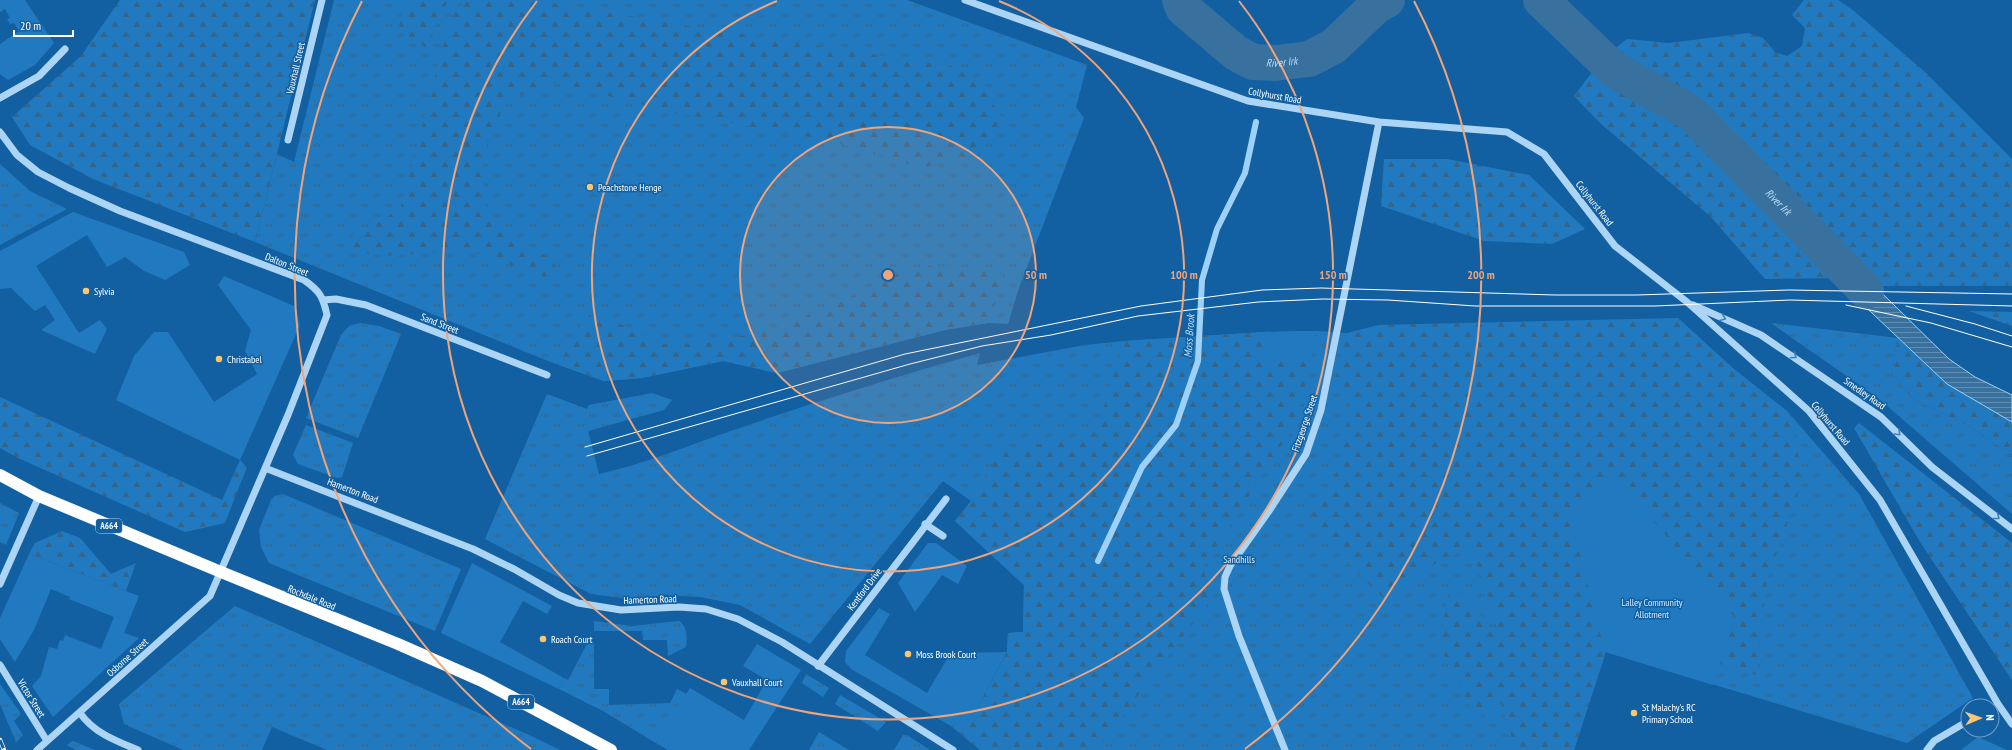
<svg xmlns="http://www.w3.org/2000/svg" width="2012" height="750" viewBox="0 0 2012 750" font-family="'PT Sans Narrow',sans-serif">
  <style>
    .grass { fill: url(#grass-tufts) }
    .forest { fill: url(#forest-firs) }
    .garden { fill: #217abf }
    .water { fill: url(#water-rules); stroke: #9ed1f8 }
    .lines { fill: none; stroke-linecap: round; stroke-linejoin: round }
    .stream { stroke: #9ed1f8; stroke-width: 6 }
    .river { stroke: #38709e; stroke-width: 36 }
    .minor { stroke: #acd5f5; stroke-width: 7 }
    .highway { stroke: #fff; stroke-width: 12 }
    .tram { stroke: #fff; stroke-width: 1 }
    .rail-casing { stroke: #fff; stroke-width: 4.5 }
    .rail { stroke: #1260a2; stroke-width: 3; stroke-dasharray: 9; stroke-linecap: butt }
    .oneway { stroke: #4083bb }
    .ring { fill: none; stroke: #f2a479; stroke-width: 2 }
    .poi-dot { fill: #ffc670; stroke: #1260a2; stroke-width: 1.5 }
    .labels { text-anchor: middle; stroke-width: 3; stroke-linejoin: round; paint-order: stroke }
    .shield { fill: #1260a2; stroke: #b8cfe3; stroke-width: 1 }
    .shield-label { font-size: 9px; font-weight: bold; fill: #fff }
    .street-label { font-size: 10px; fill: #fff; stroke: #1260a2 }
    .poi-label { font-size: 10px; fill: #fff; stroke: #1260a2; text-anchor: start }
    .park-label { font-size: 10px; fill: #d5ecfe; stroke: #1260a2 }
    .water-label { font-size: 11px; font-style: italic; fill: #b8defb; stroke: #1260a2 }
    .centre { fill: #f2a479; stroke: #1260a2; stroke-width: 2 }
    .ring-label { font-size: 12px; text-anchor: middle; font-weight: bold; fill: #f2a479; stroke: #1260a2; stroke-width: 3; stroke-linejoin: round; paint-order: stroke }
  </style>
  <defs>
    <pattern id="grass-tufts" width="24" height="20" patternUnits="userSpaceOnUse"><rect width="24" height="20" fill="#217abf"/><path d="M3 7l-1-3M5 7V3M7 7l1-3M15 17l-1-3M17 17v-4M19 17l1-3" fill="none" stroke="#34658b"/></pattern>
    <pattern id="forest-firs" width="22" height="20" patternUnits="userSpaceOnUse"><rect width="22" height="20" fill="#217abf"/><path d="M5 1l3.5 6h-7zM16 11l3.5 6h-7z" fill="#34658b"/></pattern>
    <pattern id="water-rules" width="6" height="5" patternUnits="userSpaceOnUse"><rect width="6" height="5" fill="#38709e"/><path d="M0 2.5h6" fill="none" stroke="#608db1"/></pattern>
  </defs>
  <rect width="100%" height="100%" fill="#1260a2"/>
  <path class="grass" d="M334,0H907L1087,65L1076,107L1084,118L1019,288L1008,324L988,323L945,330L777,373L723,361L642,378L604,381L548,361L255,242L277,154L294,162Z
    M0,164L30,191L67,209L0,245Z
    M360,323L379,326L401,334L358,438L306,418L341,335L349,326Z
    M1771,323L1898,338L1891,372L1913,399L1970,426L1995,444L2012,452V514L1878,398Z
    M1316,331L1347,333L1333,392L1734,369L1788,412L1859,494L1973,698L1907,743L1606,652L1574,750H980L951,726L971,719L1007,653L1008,633L1023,632L1024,585L955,521L971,501L943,481L810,644L740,605L700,597L666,595L629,599L591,594L485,539L547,394L587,409L589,405L652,393L672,400L664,410L588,431L599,474C646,464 691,444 737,429C817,401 898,376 980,353L977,365L1085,345L1124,341L1264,332Z
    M306,425L353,443L342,477L337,478L298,464L293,455Z
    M283,494L461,569L435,631L269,563L261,547L259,530L271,500L275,496Z
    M0,503L19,513L6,545L0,542Z
    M235,606L529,735L560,750H327L272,727L262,750H183L124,724L119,704Z
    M594,621L632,626L679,621C688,628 687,636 686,647L668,656L667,640H643L642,631H594Z
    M594,643V689H609V705L670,703L677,689L687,694L656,743L603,711L559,689L564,678L568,680L587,644Z
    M806,674L829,688L823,697L802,683Z
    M0,684L21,714L14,721L23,735L16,742L0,704Z
    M840,695L886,722L878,731L835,704Z
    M819,732L849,750H809Z
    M903,735H907L930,750H894Z
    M73,741L95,750H76L67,745Z"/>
  <path class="forest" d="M120,0H315L255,242L93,179L30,145L12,117L81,56Z
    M406,0H451C436,11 433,34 429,50L398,31Z
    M472,0H536L682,25L969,69L1003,119L976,155L921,168L829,140L689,116L551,82L505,102L482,156L484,202L497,231L552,259L556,268L553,273L544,277L471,251L385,256L355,252L351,241L354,233L380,222L401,207L441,51L455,10L464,2Z
    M1804,0H1838L1854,11L1925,72L2012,159V286H1875L1747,155L1697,109L1620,64L1608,54L1627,39L1669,43L1748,33L1763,38L1775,52L1787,56L1802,46L1805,28L1792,15Z
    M1596,67L1684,122L1787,221L1820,257L1835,278L1765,279L1711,217L1600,123L1574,96Z
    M1384,159H1447L1529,175L1585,229L1552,244L1484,241L1381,206Z
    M930,266L960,267L1005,275L988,323L945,330L777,373L723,361L642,378L604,381L559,365L582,322L591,314L606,317L662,344L706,343L765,331L833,306L895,274Z
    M1969,311L2012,312V326Z
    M1678,318L1734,369L1788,412L1804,478L1767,580L1756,675L1720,664L1735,618L1571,514L1605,652L1574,750H1511L1512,739L1501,703L1476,719L1439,645L1449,590L1469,600L1503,644L1471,547L1440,561L1383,598L1308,522L1339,468L1352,392H1332L1347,333L1379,325Z
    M1316,331L1298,420L1204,565L1209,602L1097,750H980L951,726L971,719L1007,653L1008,633L1023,632L1024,585L955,521L971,501L1000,452L1096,432L1124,341L1264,332Z
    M1898,338L1947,384L2012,422V452L1995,444L1970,426L1913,399L1891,372Z
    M0,397L222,500L240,460L247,467L225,523L185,532L18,458L0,448Z
    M1859,423L2012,543V680L1920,542L1854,428Z
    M62,531L80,538L111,574L136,563L126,591L29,554L35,543Z"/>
  <path class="garden" d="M0,0H25L54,43L35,65L8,80L0,74V44L19,31L14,23L10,24L7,19L10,18L5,9L0,12Z
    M73,212L184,252L190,265L165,280L144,271L125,257L107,267L87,235L36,266L79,333L100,320L107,329L95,354L41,330L55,320L45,305L35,311L11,288L0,289V251Z
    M224,276L294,306L300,325L240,460L116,400L134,356L154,332H168L214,402L257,374L245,351L251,330L218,285Z
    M1316,331L1311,359H1264V332Z
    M1613,473L1735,618L1713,685L1605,652L1570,515Z
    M928,543H936L967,566L958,584L942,575L915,612L898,583Z
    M29,554L139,596L124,633L139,638L53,717L32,686L41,676L49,647L57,649L60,640L63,641L65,635L101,649L114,617L69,599L70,597L51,589L34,630L15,662L0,639V618Z
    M472,563L552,606L547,614L523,601L500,642L564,678L559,689L441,633Z
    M879,608L890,614L865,655L927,693L951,652L960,658L964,653L1007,652L971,719L951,726L851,669L845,662L846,651Z
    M757,644L801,670L749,750H668L656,743L690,688L744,720L767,680L743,666Z
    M1978,737L2007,750H1961Z"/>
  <path class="water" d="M1843,255L1949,359L1975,377L2012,395V422L1947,384L1835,278L1820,257Z"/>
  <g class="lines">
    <path class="stream" d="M1098,561L1142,467L1176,425L1198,361L1202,280L1217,229L1245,173L1256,122"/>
    <g class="river">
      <path id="s1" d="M1180,0L1183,8L1236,53L1253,62L1276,63L1309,59L1334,46L1376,6L1387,0"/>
      <path id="s2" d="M1541,0L1613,69L1691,113L1866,291"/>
    </g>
    <path class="minor" d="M965,0L1248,101L1379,122L1507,132L1544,154L1615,246L1687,302L1809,411L1880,500L1998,704L2012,724
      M0,98L39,76L65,49
      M0,132L17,155L38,172L69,188L120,211L304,280C320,291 323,297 327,315L288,415L210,596L37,750
      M288,140L322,0
      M323,300L336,299L366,305L547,375
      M1693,305L1761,335L1881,417L1932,467L2012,529
      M265,468L473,549L514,569L559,595L578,603L621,610L679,607L706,609L738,619L782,642L953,750
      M925,524L943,536
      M0,584L39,496
      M0,665L47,741
      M818,666L946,499
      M80,713C94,733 116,741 138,750
      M1285,750L1239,636L1224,589L1225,577L1230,566L1269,511L1306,454L1321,410L1379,122
      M1927,750L1934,741L1968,721"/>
    <path class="highway" d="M0,475L39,496L221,572L398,644L482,681L611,750"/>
    <path class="tram" d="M1846,305L1931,323L2012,347
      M1906,306L1975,324L2012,336
      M585,447L905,354L1141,306L1262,290L1321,288L1555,295H1637L1789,290L2012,294
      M587,456L910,364L982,346L1051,335L1138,316L1258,302L1323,299L1388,300L1475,306H1655L1790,300L2012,306"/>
    <g class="rail-casing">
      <path id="rail" d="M0,740L4,750"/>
    </g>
    <use href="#rail" class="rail"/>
  </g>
  <defs><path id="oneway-chevron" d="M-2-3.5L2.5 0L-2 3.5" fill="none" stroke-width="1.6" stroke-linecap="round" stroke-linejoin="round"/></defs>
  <g class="oneway">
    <use href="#oneway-chevron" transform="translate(1723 318) rotate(23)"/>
    <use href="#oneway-chevron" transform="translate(1794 356) rotate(34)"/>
    <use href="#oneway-chevron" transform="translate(1898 433) rotate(45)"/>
    <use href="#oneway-chevron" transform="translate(1997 517) rotate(38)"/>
  </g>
  <circle cx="888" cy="275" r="148" fill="#f2a479" fill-opacity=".12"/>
  <g class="ring">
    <circle cx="888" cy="275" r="148"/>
    <path d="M999 1A296 296 0 1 1 777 1"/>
    <path d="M1239 1A445 445 0 1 1 537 1"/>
    <path d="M531 749A593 593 0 0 1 362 1M1414 1A593 593 0 0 1 1245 749"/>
  </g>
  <g class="poi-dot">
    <circle cx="590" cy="187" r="4"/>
    <circle cx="86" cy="291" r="4"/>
    <circle cx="219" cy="359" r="4"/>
    <circle cx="543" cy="639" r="4"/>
    <circle cx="908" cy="654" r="4"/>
    <circle cx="724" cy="682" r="4"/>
    <circle cx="1634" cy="713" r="4"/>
  </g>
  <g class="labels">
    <g class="shield">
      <rect x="96" y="519" width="26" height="14" rx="3"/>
      <rect x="508" y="695" width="26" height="14" rx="3"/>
    </g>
    <g class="shield-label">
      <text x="109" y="529">A664</text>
      <text x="521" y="705">A664</text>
    </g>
    <g class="street-label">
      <text transform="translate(295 68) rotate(-77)" y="4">Vauxhall Street</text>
      <text transform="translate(1275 95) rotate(10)" y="4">Collyhurst Road</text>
      <text transform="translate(1595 203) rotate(52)" y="4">Collyhurst Road</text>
      <text transform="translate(287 264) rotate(22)" y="4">Dalton Street</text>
      <text transform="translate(440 323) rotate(21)" y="4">Sand Street</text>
      <text transform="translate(1865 393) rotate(35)" y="4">Smedley Road</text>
      <text transform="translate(1304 423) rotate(-71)" y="4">Fitzgeorge Street</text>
      <text transform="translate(1831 423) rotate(50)" y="4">Collyhurst Road</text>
      <text transform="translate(353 490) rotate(21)" y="4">Hamerton Road</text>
      <text transform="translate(864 589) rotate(-53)" y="4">Kentford Drive</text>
      <text transform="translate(312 597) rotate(22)" y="4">Rochdale Road</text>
      <text transform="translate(650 599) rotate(-2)" y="4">Hamerton Road</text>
      <text transform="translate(127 657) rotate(-42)" y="4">Osborne Street</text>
      <text transform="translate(32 698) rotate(58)" y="4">Victor Street</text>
    </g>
    <g class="poi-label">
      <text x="598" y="191">Peachstone Henge</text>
      <text x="94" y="295">Sylvia</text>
      <text x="227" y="363">Christabel</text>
      <text x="551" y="643">Roach Court</text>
      <text x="916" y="658">Moss Brook Court</text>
      <text x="732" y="686">Vauxhall Court</text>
      <text x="1642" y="711">St Malachy's RC<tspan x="1642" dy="12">Primary School</tspan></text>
    </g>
    <g class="park-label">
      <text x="1239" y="563">Sandhills</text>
      <text x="1652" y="606">Lalley Community<tspan x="1652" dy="12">Allotment</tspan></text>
    </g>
    <g class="water-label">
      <text dy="4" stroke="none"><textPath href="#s1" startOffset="126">River Irk</textPath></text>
      <text dy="4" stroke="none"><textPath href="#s2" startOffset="314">River Irk</textPath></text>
      <text transform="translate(1189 336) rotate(-86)" y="4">Moss Brook</text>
    </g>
  </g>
  <circle cx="888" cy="275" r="6" class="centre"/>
  <g class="ring-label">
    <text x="1036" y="279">50 m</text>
    <text x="1184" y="279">100 m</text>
    <text x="1333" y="279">150 m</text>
    <text x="1481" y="279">200 m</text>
  </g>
  <g transform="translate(1980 718) rotate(88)"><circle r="19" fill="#1260a2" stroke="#71a0c7"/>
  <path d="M0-3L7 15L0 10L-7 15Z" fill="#ffc670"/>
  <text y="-6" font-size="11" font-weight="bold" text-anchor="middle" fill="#ffffff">N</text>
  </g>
  <path d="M14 30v6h59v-6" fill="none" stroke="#ffffff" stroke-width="2"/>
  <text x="20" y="30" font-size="12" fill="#ffffff" stroke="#1260a2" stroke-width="3" paint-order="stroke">20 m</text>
</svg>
